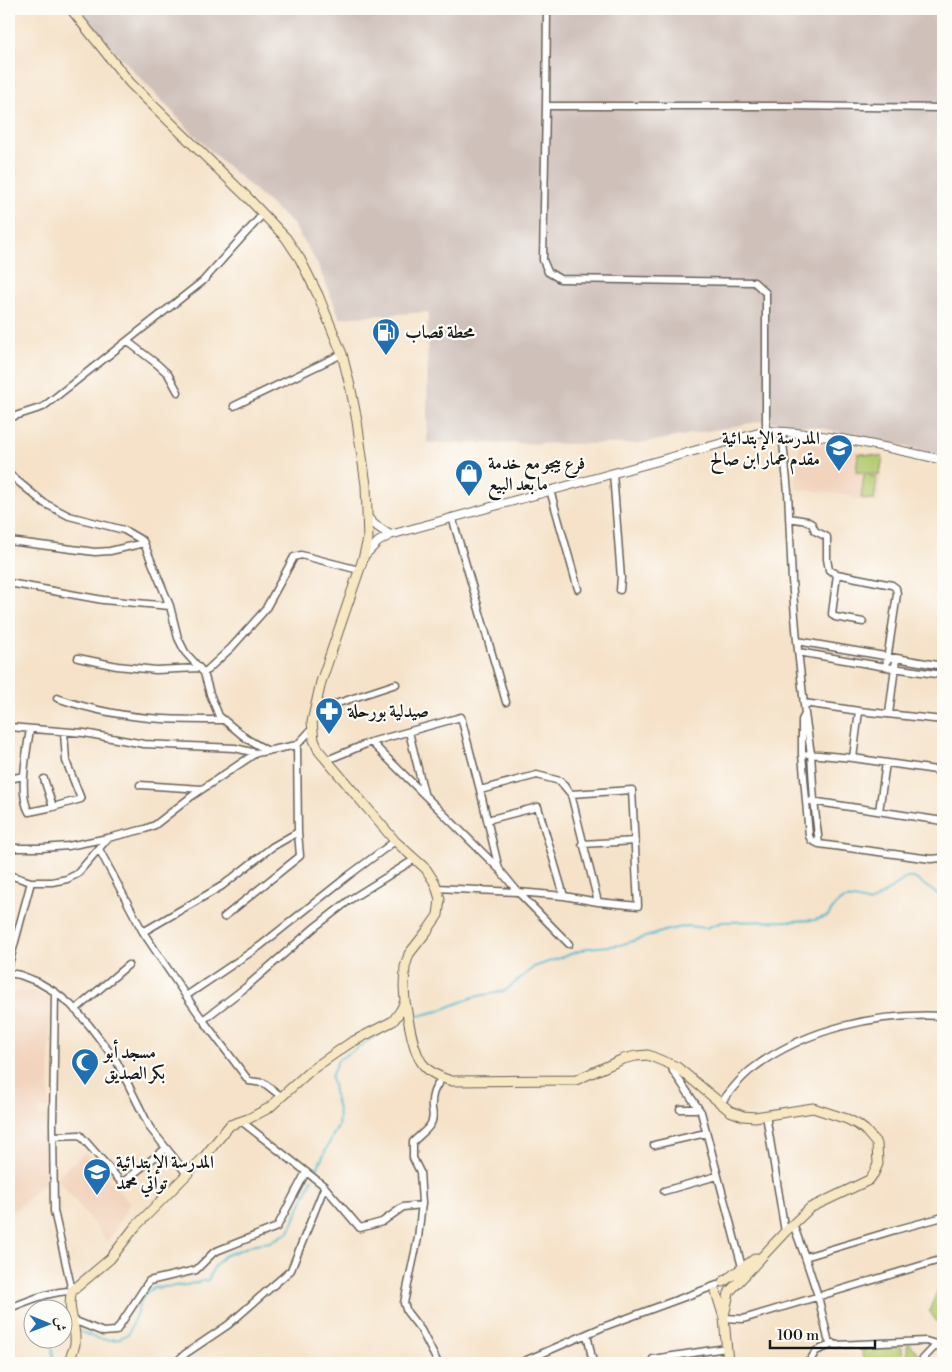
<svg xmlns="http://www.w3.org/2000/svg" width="952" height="1372" viewBox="0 0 952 1372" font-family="'Libre Bodoni',Amiri,serif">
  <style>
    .built { fill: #f2d4be }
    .industrial { fill: #cfc0ba }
    .green { fill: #b3c96d; stroke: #687244 }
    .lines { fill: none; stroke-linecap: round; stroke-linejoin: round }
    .stream { stroke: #50b8ce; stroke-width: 2 }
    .minor-casing { stroke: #686159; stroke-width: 9 }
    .tertiary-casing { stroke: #686159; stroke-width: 10 }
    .secondary-casing { stroke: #686159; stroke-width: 11 }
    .minor { stroke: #fff; stroke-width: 6 }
    .tertiary { stroke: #fff; stroke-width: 8 }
    .secondary { stroke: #f8e7c3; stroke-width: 9 }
    .labels { text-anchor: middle; stroke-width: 4.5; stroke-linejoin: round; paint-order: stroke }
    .poi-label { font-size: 18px; font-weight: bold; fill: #1c1c1c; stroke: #fdfcf7; text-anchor: start }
  </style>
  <rect width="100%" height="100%" fill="#fdfcf7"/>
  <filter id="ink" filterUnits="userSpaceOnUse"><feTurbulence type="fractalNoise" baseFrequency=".02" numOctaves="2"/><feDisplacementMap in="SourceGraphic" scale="10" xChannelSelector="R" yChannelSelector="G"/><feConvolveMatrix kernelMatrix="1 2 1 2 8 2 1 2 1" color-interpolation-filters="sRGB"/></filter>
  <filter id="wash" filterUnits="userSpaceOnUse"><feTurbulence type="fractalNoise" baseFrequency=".0096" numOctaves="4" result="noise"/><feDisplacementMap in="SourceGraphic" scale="20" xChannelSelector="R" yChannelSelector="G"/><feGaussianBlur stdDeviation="1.12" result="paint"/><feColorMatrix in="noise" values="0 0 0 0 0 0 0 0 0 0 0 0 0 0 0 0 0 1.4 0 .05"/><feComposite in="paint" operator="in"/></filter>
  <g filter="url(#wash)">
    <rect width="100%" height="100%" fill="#f5e2c9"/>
    <path class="built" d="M800,441L884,456L877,503L854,500L852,495L795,489Z
      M9,992H36L50,1000L49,1108H39L38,1116H49L48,1180L9,1215Z
      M85,1153L130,1203L109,1240H106L59,1181V1174Z"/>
    <path class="industrial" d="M80,9H943V455L816,427L762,421L637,444L427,443L428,312L340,318L318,265L293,224L205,146L109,45Z"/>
    <path class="green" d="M858,453L883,457L880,475L856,472Z
      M864,475L877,477L874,500L861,498Z
      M943,1278V1330L929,1311Z
      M910,1344L920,1355L911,1363H908L907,1345Z
      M902,1347L903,1363H863L862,1350Z"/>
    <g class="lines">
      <path class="stream" d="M414,1017L438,1011L474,997L505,991L534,967L588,948L620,945L668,930L688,926L706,928L722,922L794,921L815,920L828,916C841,894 847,897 870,903L906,878H914L943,898
        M393,1026L403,1022
        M314,1175L332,1137L338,1127L339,1115L331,1077L338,1060L389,1028
        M62,1325L72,1329
        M79,1331L95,1338L108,1340L119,1339L129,1333L141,1301L145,1294L153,1288L186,1285L208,1280L214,1267L224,1256L255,1244L270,1242L289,1232L312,1179
        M51,1340L54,1363"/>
    </g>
  </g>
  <g filter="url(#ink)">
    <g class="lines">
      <g class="minor-casing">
        <path id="minor" d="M546,106L547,9
          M127,341L157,364L168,374L178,392
          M234,406L342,354
          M9,418L43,407L203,281L263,214
          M766,431V293L754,282L560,279L548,272L543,260L546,106H785L943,108
          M782,432L788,492L792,580L797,641L805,714L811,754L814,801L819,844
          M613,473L621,578L620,590
          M9,474L44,503L69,516L124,530L143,541L170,606L178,638L185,652L204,673L210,694L219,716L247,739L268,751
          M550,490L578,589
          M452,517L506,702
          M789,518L807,521L812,524L815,531L827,537V559L829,570L837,574L892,585L896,588L897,594L886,667
          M9,541L95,552L110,551L144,543
          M837,574L832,614L835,617L863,622
          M9,583L103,600L170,606
          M797,641L943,666
          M798,652L886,667L943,675
          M78,658L117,666L156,670L199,668
          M204,673L231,648L265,610L294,557L301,555L359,570
          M57,698C91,710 127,717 163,719C183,720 204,720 224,720
          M804,703L859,711L943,720
          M314,711L396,684
          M805,714L802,720V754L809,836L811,840L819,844L931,859L942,858L943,857
          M889,714L896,659
          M9,727L84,733L144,744L235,748L256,753
          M30,729C27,751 18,793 29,812L53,807L81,799L66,761L64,732
          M409,732L424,793
          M371,742L499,869L518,892L569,944
          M808,754L853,758L943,771
          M853,758L859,711
          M327,760L371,742L461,717L480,790L499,869
          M9,779L24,776
          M44,779L53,807
          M140,785L202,789
          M480,790L537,775L560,781L571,794L598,902
          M811,801L943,821
          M879,811L886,763
          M487,820L538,807L564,896
          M582,844L635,841
          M9,848H42L68,846L108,838
          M99,849L143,932L186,996
          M9,875L31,882
          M437,888L518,892L564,896L598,902L638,906L632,790L571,794
          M224,917L300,856L298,832
          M143,932L222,886L272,847L298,832L297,745
          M9,964L31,882H52L67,879L77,874L108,838L145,829L155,825L192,796L256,753L297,745L312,729
          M9,973L20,975L38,982L55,992L71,1005L89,1025L117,1062L150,1128L187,1174
          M75,1010L128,965
          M203,1020L186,996L260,946L348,876L395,841
          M671,1064L673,1071L701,1112L742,1267
          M282,1097L264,1083L249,1081L203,1020L246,987L315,927L351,899L415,859
          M721,1103C730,1091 740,1078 752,1069C806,1028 877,1013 943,1016
          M680,1109H698
          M766,1115L785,1232
          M241,1121L323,1185L360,1228L382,1222L403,1207L422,1205
          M53,1136L80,1135L122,1183L165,1149
          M654,1145L706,1133
          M664,1191L717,1176
          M943,1217L895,1230L805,1257L818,1296L828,1339L830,1342L836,1345L926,1341L936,1344L943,1350
          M793,1224L805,1257
          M9,1308C29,1301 50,1291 72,1291L54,1211L53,1124L55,992
          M724,1318L743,1319L943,1259
          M73,1320L103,1332L116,1331L149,1281L196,1270L214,1252L277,1227L306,1172
          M587,1334L593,1363
          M653,1359L726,1348
          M175,1363L185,1354L228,1325L291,1270L324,1188
          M438,1363L421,1330L407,1312L404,1303L418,1238L422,1203L420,1172L413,1158V1142C418,1136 430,1129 432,1121C433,1117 433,1113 432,1109C431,1095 434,1089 442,1078
          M520,1363L603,1327L717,1285
          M796,1363L809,1362L816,1351L833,1344
          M919,1363L943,1338"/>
      </g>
      <g class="tertiary-casing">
        <path id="tertiary" d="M367,517L375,525L390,535
          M365,555L378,542L390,535L766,431C826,433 885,447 943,460"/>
      </g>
      <g class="secondary-casing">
        <path id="secondary" d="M405,1001C408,1017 412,1049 422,1063C429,1073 441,1078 452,1081L576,1080L623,1059L636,1056L648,1055L677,1067L730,1111L743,1116L755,1117L813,1108L847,1119L857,1124L865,1130L877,1144L878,1164L874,1173L869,1180L810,1208L785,1232L730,1291
          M723,1282L756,1258
          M716,1292L724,1318L728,1363
          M724,1316L729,1293
          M68,1363C70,1357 74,1350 75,1344C77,1326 66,1308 72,1291L110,1259L135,1227L204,1157L230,1125L248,1119L269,1108L311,1070L350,1043L393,1021L401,1010L405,1001L404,987L405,967L409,954L427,931L438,915L440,899L435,883L426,869L395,841L319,751L314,740L312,722L321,682L363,559L368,539L366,485L357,421L351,390L342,354L318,295L300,259L286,238L248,198L130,83L71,9"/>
      </g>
      <use href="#minor" class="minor"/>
      <use href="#tertiary" class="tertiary"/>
      <use href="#secondary" class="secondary"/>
    </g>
  </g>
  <defs>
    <g id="fuel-pin" transform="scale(1.4375)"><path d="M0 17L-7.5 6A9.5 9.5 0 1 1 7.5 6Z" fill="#1f6fb2" stroke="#fdfcf7"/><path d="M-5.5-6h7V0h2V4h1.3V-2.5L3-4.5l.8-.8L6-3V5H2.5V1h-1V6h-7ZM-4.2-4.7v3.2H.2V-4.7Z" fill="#fff"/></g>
    <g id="school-pin" transform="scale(1.4375)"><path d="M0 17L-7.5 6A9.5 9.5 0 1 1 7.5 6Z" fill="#1f6fb2" stroke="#fdfcf7"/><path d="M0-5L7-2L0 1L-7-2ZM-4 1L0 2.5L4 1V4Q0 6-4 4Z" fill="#fff"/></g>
    <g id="shop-pin" transform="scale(1.4375)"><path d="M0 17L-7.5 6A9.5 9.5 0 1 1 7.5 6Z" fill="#1f6fb2" stroke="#fdfcf7"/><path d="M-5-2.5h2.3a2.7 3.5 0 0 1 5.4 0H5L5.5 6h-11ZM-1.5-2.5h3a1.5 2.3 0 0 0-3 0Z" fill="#fff"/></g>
    <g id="pharmacy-pin" transform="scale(1.4375)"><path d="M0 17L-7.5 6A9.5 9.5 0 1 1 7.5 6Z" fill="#1f6fb2" stroke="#fdfcf7"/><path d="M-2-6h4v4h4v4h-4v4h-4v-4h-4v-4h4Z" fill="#fff"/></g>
    <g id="mosque-pin" transform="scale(1.4375)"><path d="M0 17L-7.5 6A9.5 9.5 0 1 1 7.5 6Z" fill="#1f6fb2" stroke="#fdfcf7"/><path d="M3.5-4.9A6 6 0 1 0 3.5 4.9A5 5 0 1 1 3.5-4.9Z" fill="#fff"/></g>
  </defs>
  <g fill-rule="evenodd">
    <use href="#fuel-pin" x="386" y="332"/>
    <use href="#school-pin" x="839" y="448"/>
    <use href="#shop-pin" x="469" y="473"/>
    <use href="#pharmacy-pin" x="329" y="711"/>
    <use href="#mosque-pin" x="85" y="1062"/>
    <use href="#school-pin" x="97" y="1172"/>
  </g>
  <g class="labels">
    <g class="poi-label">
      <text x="405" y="338">محطة قصاب</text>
      <text x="820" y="444" text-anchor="end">المدرسة الإبتدائية<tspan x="820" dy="21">مقدم عمار ابن صالح</tspan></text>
      <text x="488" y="469">فرع بيجو مع خدمة<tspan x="488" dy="21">ما بعد البيع</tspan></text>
      <text x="348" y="717">صيدلية بورحلة</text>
      <text x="104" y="1058">مسجد أبو<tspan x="104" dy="21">بكر الصديق</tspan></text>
      <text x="116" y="1168">المدرسة الإبتدائية<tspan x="116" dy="21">تواتي محمد</tspan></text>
    </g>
  </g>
  <rect width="952" height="1372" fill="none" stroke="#fdfcf7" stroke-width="30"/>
  <g transform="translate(48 1324) rotate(91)"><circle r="24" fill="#fdfcf7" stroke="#a3a29f"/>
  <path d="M0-4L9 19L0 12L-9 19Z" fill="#1f6fb2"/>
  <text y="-8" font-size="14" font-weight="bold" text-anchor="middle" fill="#1c1c1c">ش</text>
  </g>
  <path d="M770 1340v8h105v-8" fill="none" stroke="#1c1c1c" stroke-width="2.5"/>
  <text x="777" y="1340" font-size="15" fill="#1c1c1c" stroke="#fdfcf7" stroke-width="4" paint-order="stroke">100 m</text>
</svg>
